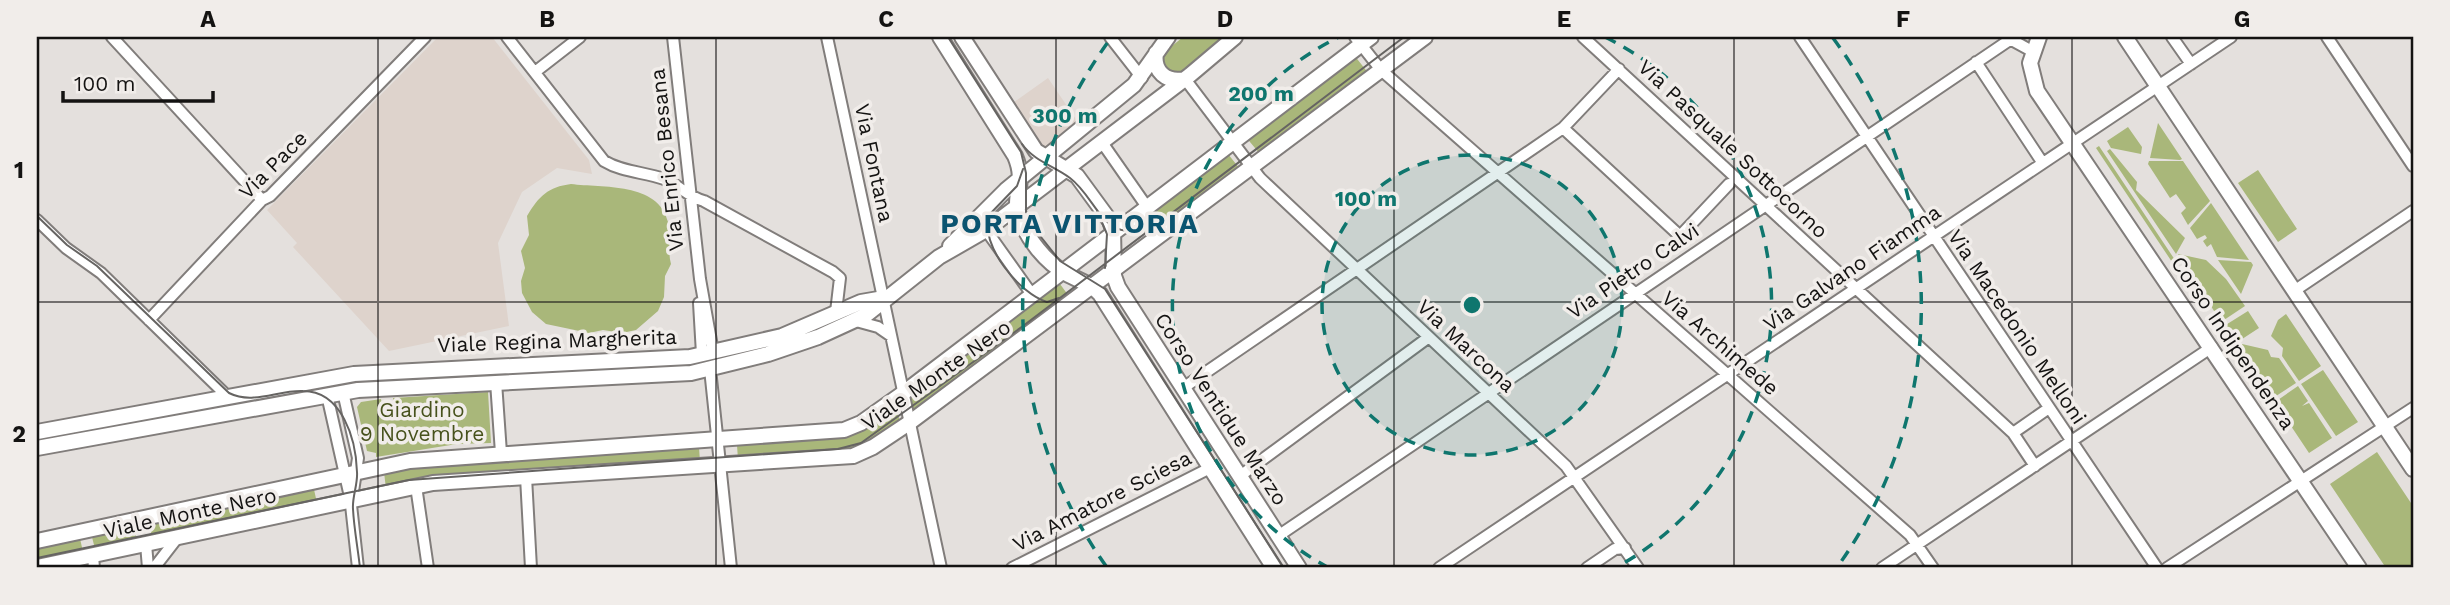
<svg xmlns="http://www.w3.org/2000/svg" width="2450" height="605" viewBox="0 0 2450 605" font-family="'Work Sans',sans-serif">
  <style>
    .built { fill: #ded3cc }
    .green { fill: #a9b77a }
    .lines { fill: none; stroke-linecap: round; stroke-linejoin: round }
    .street-casing { stroke: #817d7b; stroke-width: 14 }
    .secondary-casing { stroke: #817d7b; stroke-width: 18 }
    .street { stroke: #fff; stroke-width: 10 }
    .secondary { stroke: #fff; stroke-width: 14 }
    .tram { stroke: #666462; stroke-width: 2 }
    .grid { fill: none; stroke: #141312; stroke-width: 2; stroke-opacity: 0.55 }
    .ring { fill: none; stroke: #0f766e; stroke-width: 3.5; stroke-dasharray: 12 9 }
    .labels { text-anchor: middle; stroke-width: 7; stroke-linejoin: round; paint-order: stroke }
    .street-label { font-size: 21px; fill: #141312; stroke: #f1edea }
    .park-label { font-size: 21px; fill: #47521c; stroke: #f1edea }
    .district-label { font-size: 28px; font-weight: bold; letter-spacing: 2px; fill: #0b5470; stroke: #f1edea }
    .centre { fill: #0f766e; stroke: #f1edea; stroke-width: 3.5 }
    .ring-label { font-size: 21px; text-anchor: middle; font-weight: bold; fill: #0f766e; stroke: #f1edea; stroke-width: 7; stroke-linejoin: round; paint-order: stroke }
    .neatline { fill: none; stroke: #141312; stroke-width: 2.5 }
    .grid-label { font-size: 23px; text-anchor: middle; font-weight: bold; fill: #141312 }
  </style>
  <rect width="100%" height="100%" fill="#e4e0dd"/>
  <path class="built" d="M438,37H492L589,160L592,174L557,168L522,192L498,243L509,326L389,351L293,247L297,243L267,210Z
    M1048,78L1082,128L1049,157L1007,107Z"/>
  <path class="green" d="M1183,37H1224L1184,71L1169,72L1163,65L1161,55Z
    M1354,55L1369,74L1260,154L1245,136Z
    M2158,123L2182,159L2180,160L2150,158Z
    M2128,127L2142,147L2141,154L2111,148L2107,141Z
    M2099,146L2175,260L2172,262L2096,148Z
    M2110,149L2137,182L2136,190L2185,238L2176,254L2107,151Z
    M1228,154L1240,169L1149,237L1137,222Z
    M2149,161H2183L2210,201L2188,225L2181,213L2186,208L2176,194L2170,198L2148,164Z
    M2258,170L2297,229L2278,242L2238,183Z
    M571,184C602,188 659,182 668,222C672,237 667,249 671,264L665,276L664,297L658,311L636,330L622,333L603,330L589,333L546,324L532,312L522,293L521,281L525,268L521,251L529,235L527,216C539,196 548,187 571,184Z
    M2211,203L2249,260L2217,257L2211,244L2207,247L2203,241L2207,238L2205,235L2197,239L2190,228Z
    M2178,254L2206,260L2226,279L2245,306L2221,322Z
    M2218,260L2251,262L2253,265L2241,294Z
    M1060,284L1071,299L913,413L909,394Z
    M2248,311L2259,328L2236,343L2224,326Z
    M2286,314L2321,366L2299,381L2282,356L2283,348L2271,336L2278,320Z
    M2242,344L2268,350L2271,357L2279,358L2296,383L2273,398L2238,347Z
    M2323,370L2358,422L2336,436L2301,384Z
    M2298,386L2308,401L2302,406L2309,403L2332,438L2309,453L2275,402Z
    M488,392L491,443L457,444L376,457V453L367,451L357,407L361,402L381,399L383,414H394L393,398Z
    M896,405L900,422L858,449L738,460L737,445L828,438Z
    M699,447L700,462L386,489L384,472L421,465Z
    M2377,452L2413,506V568H2386L2330,484Z
    M313,485L317,503L152,538L149,521Z
    M134,524L137,541L95,549L91,533Z
    M79,534L83,552L37,562V544Z"/>
  <g class="lines">
    <g class="street-casing">
      <path id="street" d="M112,37L262,200
        M507,37L604,161C622,172 644,172 664,179C679,185 688,197 704,201L833,272L840,278L836,312
        M673,37L700,279L713,352
        M827,37L941,568
        M1110,37L1142,78
        M1355,37L1381,70L1910,535L1933,568
        M1583,37L2013,433L2035,466
        M1800,37L2157,568
        M2172,37L2191,64
        M2327,37L2413,166
        M2010,39L2032,51
        M1976,62L2042,162
        M535,72L580,37
        M1185,79L1260,178L1566,466L1638,568
        M1563,128L1680,236L1729,184
        M1101,141L1147,207
        M37,220L66,248L101,273L223,392L225,397
        M986,230L1033,296
        M2294,291L2413,211
        M699,303L702,354
        M149,320L262,200L270,196L425,37
        M856,321L878,327L891,336
        M710,369L731,568
        M496,382L501,453
        M1183,388L1563,128L1619,69
        M343,392L358,458L351,505L358,568
        M327,395L350,497
        M2013,433L2049,408
        M1240,476L1429,337
        M526,477L531,568
        M416,486L428,568
        M1278,536L2014,37
        M146,544L148,568
        M93,556L94,568
        M154,568L178,537
        M1012,568L1210,468
        M1439,568L2231,37
        M1587,568L1615,549L1625,548
        M1882,568L2212,347
        M2167,568L2413,408"/>
    </g>
    <g class="secondary-casing">
      <path id="secondary" d="M940,37L1015,156C1027,184 1012,194 1019,215C1026,238 1046,263 1067,274C1078,280 1091,284 1100,294L1274,568
        M962,37L1036,151L1077,176L1110,221L1113,230L1114,276L1118,287L1299,568
        M2039,37L2030,63L2037,91L2359,568
        M2125,37L2413,469
        M1156,53C1153,71 1166,83 1185,79
        M950,246L1006,190L1134,85L1168,37
        M37,432L354,374L690,357L782,336L861,302L884,298
        M37,448L358,390L691,373L768,354L818,337L866,315L939,257L986,230L1190,75L1235,37
        M37,541L410,461L844,430L861,423L902,394L1371,37
        M37,567L433,483L853,456L873,447L909,423L1425,37"/>
    </g>
    <use href="#street" class="street"/>
    <use href="#secondary" class="secondary"/>
    <path class="tram" d="M948,37L1021,152L1026,173V212L1033,227L1060,261L1105,289L1284,568
      M1022,144C1034,161 1054,166 1070,178C1098,199 1105,249 1150,224
      M1023,169L1017,186L989,215C979,245 1020,294 1047,302L1059,298
      M1097,211L1107,234L1105,268
      M37,216L67,245L97,266L229,393C253,405 277,390 303,391C342,391 356,439 357,472C358,484 352,497 353,509C354,529 358,549 360,568
      M37,558L409,480L838,449L861,443L1023,326L1404,37"/>
  </g>
  <path class="grid" d="M378,37V568M716,37V568M1056,37V568M1394,37V568M1734,37V568M2072,37V568M37,302H2413"/>
  <circle cx="1472" cy="305" r="150" fill="#0f766e" fill-opacity=".12"/>
  <g class="ring">
    <circle cx="1472" cy="305" r="150"/>
    <path d="M1329 568A299 299 0 0 1 1339 37M1605 37A299 299 0 0 1 1615 568"/>
    <path d="M1106 566A449 449 0 0 1 1111 38M1833 38A449 449 0 0 1 1838 566"/>
  </g>
  <g class="labels">
    <g class="street-label">
      <text transform="translate(1733 149) rotate(43)" y="7">Via Pasquale Sottocorno</text>
      <text transform="translate(667 160) rotate(-96)" y="7">Via Enrico Besana</text>
      <text transform="translate(874 163) rotate(78)" y="7">Via Fontana</text>
      <text transform="translate(273 165) rotate(-45)" y="7">Via Pace</text>
      <text transform="translate(1852 268) rotate(-34)" y="7">Via Galvano Fiamma</text>
      <text transform="translate(1633 271) rotate(-34)" y="7">Via Pietro Calvi</text>
      <text transform="translate(2017 327) rotate(56)" y="7">Via Macedonio Melloni</text>
      <text transform="translate(557 341) rotate(-2)" y="7">Viale Regina Margherita</text>
      <text transform="translate(1720 343) rotate(41)" y="7">Via Archimede</text>
      <text transform="translate(2233 343) rotate(56)" y="7">Corso Indipendenza</text>
      <text transform="translate(1466 346) rotate(43)" y="7">Via Marcona</text>
      <text transform="translate(936 375) rotate(-35)" y="7">Viale Monte Nero</text>
      <text transform="translate(1221 409) rotate(57)" y="7">Corso Ventidue Marzo</text>
      <text transform="translate(1102 501) rotate(-27)" y="7">Via Amatore Sciesa</text>
      <text transform="translate(190 513) rotate(-12)" y="7">Viale Monte Nero</text>
    </g>
    <g class="park-label">
      <text x="422" y="417">Giardino<tspan x="422" dy="24">9 Novembre</tspan></text>
    </g>
    <g class="district-label">
      <text x="1070" y="233">PORTA VITTORIA</text>
    </g>
  </g>
  <circle cx="1472" cy="305" r="10" class="centre"/>
  <g class="ring-label">
    <text x="1261" y="101">200 m</text>
    <text x="1065" y="123">300 m</text>
    <text x="1366" y="206">100 m</text>
  </g>
  <rect width="2450" height="605" fill="none" stroke="#f1edea" stroke-width="77"/>
  <path d="M63 91v10h150v-10" fill="none" stroke="#141312" stroke-width="3.5"/>
  <text x="74" y="91" font-size="21" fill="#141312" stroke="#f1edea" stroke-width="5" paint-order="stroke">100 m</text>
  <rect x="38" y="38" width="2374" height="528" class="neatline"/>
  <g class="grid-label">
    <text x="208" y="27">A</text>
    <text x="547" y="27">B</text>
    <text x="886" y="27">C</text>
    <text x="1225" y="27">D</text>
    <text x="1564" y="27">E</text>
    <text x="1903" y="27">F</text>
    <text x="2242" y="27">G</text>
    <text x="19" y="178">1</text>
    <text x="19" y="442">2</text>
  </g>
</svg>
